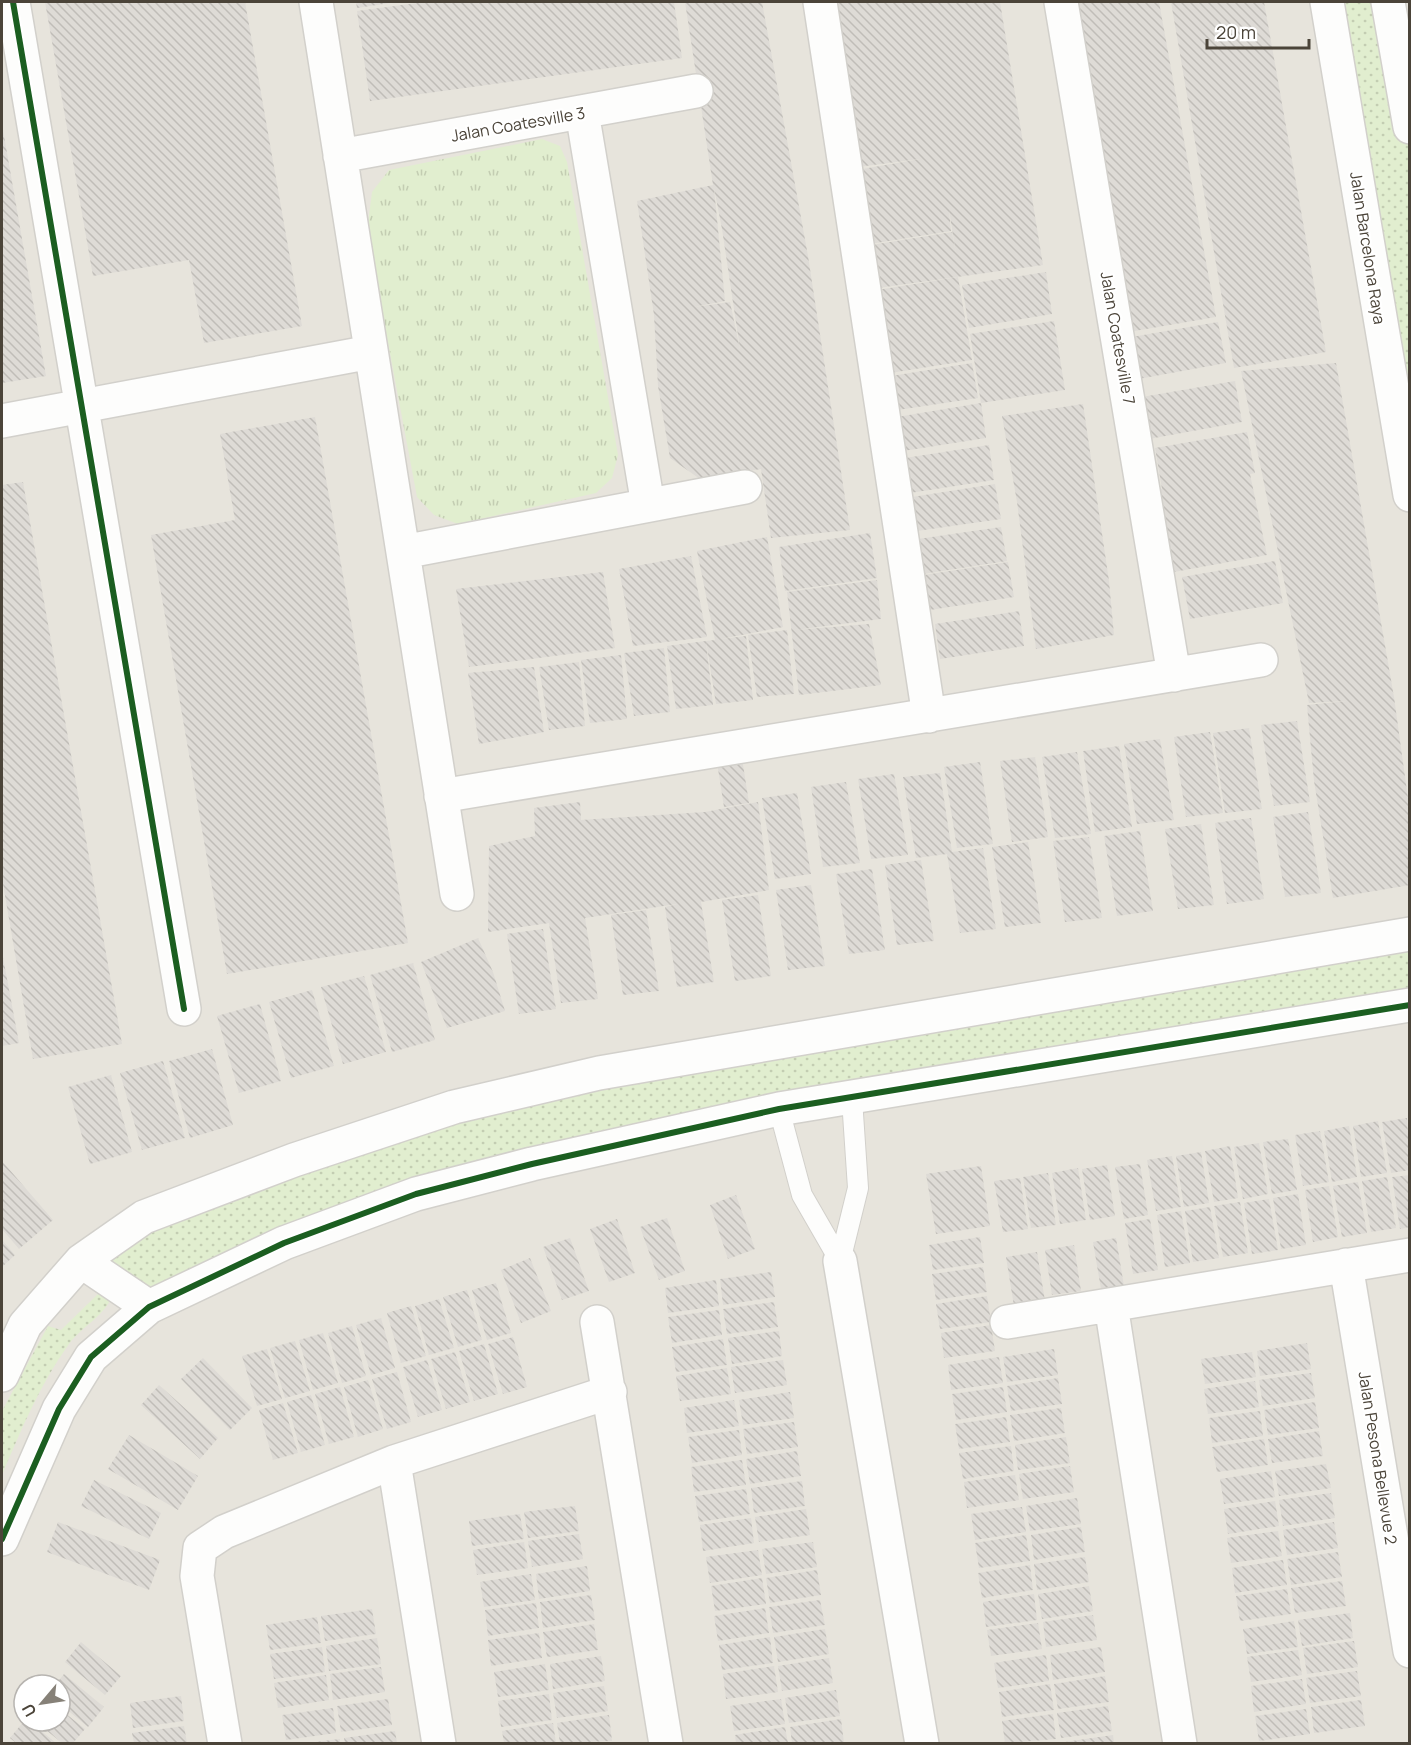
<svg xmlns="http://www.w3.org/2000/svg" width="1411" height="1745" viewBox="0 0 1411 1745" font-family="Manrope,sans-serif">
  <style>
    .residential { fill: #e7e4dc; fill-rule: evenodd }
    .grass { fill: url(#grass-dots) }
    .park { fill: url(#park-tufts) }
    .building { fill: url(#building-back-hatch); fill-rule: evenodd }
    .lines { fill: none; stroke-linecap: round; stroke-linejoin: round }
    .service-casing { stroke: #d2d0cb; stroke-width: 22 }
    .minor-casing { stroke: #d2d0cb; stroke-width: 36 }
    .tertiary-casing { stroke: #d2d0cb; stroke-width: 36 }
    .service { stroke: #fdfdfc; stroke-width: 20 }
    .minor { stroke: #fdfdfc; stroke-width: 33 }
    .tertiary { stroke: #fdfdfc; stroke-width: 33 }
    .cycleway-casing { stroke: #fff; stroke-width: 10 }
    .cycleway { stroke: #1b5e20; stroke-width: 6 }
    .labels { text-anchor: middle; stroke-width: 4.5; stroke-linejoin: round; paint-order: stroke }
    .street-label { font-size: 16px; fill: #4b4439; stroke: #fff }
  </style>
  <defs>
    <pattern id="grass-dots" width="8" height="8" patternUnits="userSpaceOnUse" patternTransform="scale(1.5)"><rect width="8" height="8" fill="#e1eecf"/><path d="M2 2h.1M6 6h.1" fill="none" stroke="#c3cdb2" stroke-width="1.8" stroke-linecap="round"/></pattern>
    <pattern id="park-tufts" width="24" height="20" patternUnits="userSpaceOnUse" patternTransform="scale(1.5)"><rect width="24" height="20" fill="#e1eecf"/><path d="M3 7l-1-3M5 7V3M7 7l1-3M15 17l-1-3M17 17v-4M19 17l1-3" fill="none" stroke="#c3cdb2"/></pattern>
    <pattern id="building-back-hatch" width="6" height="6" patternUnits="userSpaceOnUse" patternTransform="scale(1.5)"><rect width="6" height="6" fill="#dedbd6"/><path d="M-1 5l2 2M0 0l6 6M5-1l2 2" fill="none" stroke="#c0bdb8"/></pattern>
  </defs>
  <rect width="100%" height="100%" fill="#f4f2ee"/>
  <path class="residential" d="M2,2H1409V1743H2ZM24,1685H60V1721H24Z"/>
  <path class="grass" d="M1334,2H1388L1409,127V475Z
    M1409,934V1005L416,1195L149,1307L81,1261L144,1217L454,1107Z
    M108,1289L114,1292C106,1316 83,1325 69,1344C40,1384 21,1430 2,1475V1411L48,1326L61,1330L99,1293Z"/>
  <path class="park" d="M542,139L560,146L567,162L618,455L612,478L596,493L458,524L434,515L417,497L367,231L372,192L389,170Z"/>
  <path class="building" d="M45,2H245L302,326L204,343L189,260L93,276Z
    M356,2H390V3L357,8Z
    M425,2H674L682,58L370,101L357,11Z
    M685,2H762L808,256L850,530L771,538L761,469L700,479L670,458L658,386L654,315L637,201L713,185ZM714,188L722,229L740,349L730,302L694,307L725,301Z
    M827,2H1000L1043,265L871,289L865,246L952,232L956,254L949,210L951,231L864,245L851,171L920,159L850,168Z
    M1064,2H1159L1216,317L1123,333Z
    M1171,2H1264L1326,352L1234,368Z
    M3,130L46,376L2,383V131Z
    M1046,272L1052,314L969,328L962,285Z
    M958,277L972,360L884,374L871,291Z
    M1054,321L1065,390L981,403L970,334Z
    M1218,322L1226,363L1133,380L1126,338Z
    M972,363L978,398L891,411L885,377Z
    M1336,363L1394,697L1410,813V885L1333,898L1314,781L1307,705L1347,701L1309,703L1241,371Z
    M1235,381L1242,422L1149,439L1142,397Z
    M981,403L986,438L903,451L897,417Z
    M1083,404L1109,581L1114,635L1036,649L1017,502L1002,416Z
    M315,417L408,943L227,974L151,535L235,520L220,434Z
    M1247,432L1255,473L1250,474L1267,555L1174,572L1157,490L1162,489L1155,448Z
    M989,445L994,480L910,493L905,458Z
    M23,482L122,1044L33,1059L2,878V485Z
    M995,484L1001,519L917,531L912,497Z
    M1001,527L1007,561L923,574L918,539Z
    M870,533L877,578L785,591L779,547Z
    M767,537L783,627L721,639L746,636L753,700L716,704L706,641L715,640L697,551Z
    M691,556L707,637L633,646L619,569Z
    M1275,561L1283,603L1190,619L1182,577Z
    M1008,562L1014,597L930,610L924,575Z
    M603,572L615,648L469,667L456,589Z
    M877,580L881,619L795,630L869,624L881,685L799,695L787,592Z
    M1019,611L1024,646L940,659L935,624Z
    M787,630L794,694L757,697L748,635Z
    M706,641L713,705L676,709L667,646Z
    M664,648L670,712L634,716L624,653Z
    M621,655L627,719L590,723L581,660Z
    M579,662L585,726L549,730L539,667Z
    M534,667L544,732L479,744L468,673Z
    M1297,721L1310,802L1274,806L1261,725Z
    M1249,728L1262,809L1225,813L1213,733Z
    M1210,732L1223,813L1186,817L1174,737Z
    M1160,739L1174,820L1137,824L1124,744Z
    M1119,746L1132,827L1095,832L1083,751Z
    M741,752L749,803L724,807L716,756Z
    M1077,752L1091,834L1055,838L1042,757Z
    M1035,757L1048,837L1012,842L1000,761Z
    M980,762L993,844L957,848L944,767Z
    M940,773L952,852L983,848L996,929L960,933L947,854L916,858L903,777Z
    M894,774L908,855L871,859L858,779Z
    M846,782L860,863L823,867L811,787Z
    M797,793L811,874L775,879L762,798Z
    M580,802L581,820L705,812L758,802L769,890L701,902L714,982L677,987L665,907L677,904L585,918L598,999L561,1003L549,923L488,932L489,846L535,836L534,808Z
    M1308,812L1321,893L1285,897L1273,817Z
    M1251,818L1264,899L1227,904L1215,823Z
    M1201,824L1214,905L1178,909L1165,829Z
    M1140,831L1153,911L1117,916L1104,836Z
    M1089,837L1102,918L1065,922L1053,841Z
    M1028,842L1041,923L1005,927L992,847Z
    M921,860L934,941L897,945L885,865Z
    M872,869L885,950L849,954L836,874Z
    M811,885L825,966L788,970L776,890Z
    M758,895L771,976L735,981L722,900Z
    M646,910L659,991L623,995L611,915Z
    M543,929L556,1009L519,1014L507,934Z
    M478,938L493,972L505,1011L447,1028L421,962Z
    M2,952L19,1043L2,1046Z
    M413,963L435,1040L392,1052L370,975Z
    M364,976L386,1052L343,1064L321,987Z
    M312,990L334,1066L291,1078L269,1002Z
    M260,1004L281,1081L239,1093L217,1016Z
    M212,1049L233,1125L190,1138L169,1061Z
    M163,1061L185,1138L142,1150L120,1073Z
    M111,1075L132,1152L90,1164L68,1087Z
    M1407,1118L1410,1170L1391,1173L1382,1122Z
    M1378,1121L1387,1173L1361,1177L1353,1126Z
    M1349,1126L1357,1177L1332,1182L1324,1131Z
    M1320,1131L1329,1182L1303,1186L1295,1135Z
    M1288,1139L1297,1190L1272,1194L1263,1142Z
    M1259,1143L1268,1194L1243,1199L1234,1147Z
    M1230,1146L1238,1198L1214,1202L1205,1151Z
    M1201,1152L1209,1203L1184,1207L1176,1156Z
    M1172,1156L1181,1207L1156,1211L1147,1160Z
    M2,1161L53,1220L19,1249L2,1229Z
    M1140,1164L1148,1215L1124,1219L1115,1167Z
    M1107,1165L1115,1216L1090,1220L1082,1169Z
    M981,1166L990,1226L936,1234L926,1174Z
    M1078,1168L1086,1220L1060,1224L1052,1173Z
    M1048,1173L1056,1225L1031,1228L1023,1177Z
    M1410,1175V1227L1400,1229L1392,1177Z
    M1387,1177L1396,1228L1371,1232L1362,1181Z
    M1020,1178L1028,1229L1003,1232L994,1181Z
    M1358,1182L1367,1233L1342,1237L1333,1186Z
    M1329,1186L1338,1237L1313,1242L1305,1190Z
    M1298,1194L1306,1245L1281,1249L1273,1198Z
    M736,1195L755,1249L728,1259L710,1205Z
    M1269,1199L1278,1250L1252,1254L1244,1203Z
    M1240,1202L1248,1253L1223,1257L1214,1206Z
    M1210,1207L1219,1258L1193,1262L1185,1211Z
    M1181,1211L1190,1263L1165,1267L1157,1215Z
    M667,1218L685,1271L659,1280L640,1227Z
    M617,1219L635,1273L609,1282L590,1229Z
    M1150,1219L1158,1270L1133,1274L1125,1223Z
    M980,1237L984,1263L933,1270L929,1245Z
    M570,1238L589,1291L562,1300L543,1247Z
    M1116,1238L1124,1286L1101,1289L1093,1242Z
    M2,1240L15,1255L2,1267Z
    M1074,1245L1081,1291L1052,1295L1045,1250Z
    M1037,1252L1045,1301L1014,1306L1006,1257Z
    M530,1258L551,1311L521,1323L501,1270Z
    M983,1267L987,1292L936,1300L932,1274Z
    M771,1272L775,1297L723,1305L720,1279Z
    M716,1280L719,1306L668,1313L665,1288Z
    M496,1283L511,1333L487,1340L472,1290Z
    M467,1290L482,1340L458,1347L443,1297Z
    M987,1296L991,1322L940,1329L936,1304Z
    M439,1299L454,1348L429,1355L415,1306Z
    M774,1302L778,1327L727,1334L723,1309Z
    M411,1306L426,1356L401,1363L387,1313Z
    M719,1310L722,1335L672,1343L668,1317Z
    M381,1318L395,1368L371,1375L356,1325Z
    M991,1325L995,1351L944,1358L941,1333Z
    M352,1326L366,1376L342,1383L328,1333Z
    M779,1331L782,1356L732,1364L728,1338Z
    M323,1333L338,1383L313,1390L299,1340Z
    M513,1337L527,1387L503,1394L488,1344Z
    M723,1339L727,1365L676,1372L672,1347Z
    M295,1341L310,1391L285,1398L270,1348Z
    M1307,1343L1311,1369L1260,1376L1257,1351Z
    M484,1344L498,1394L474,1401L459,1351Z
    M267,1349L282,1399L257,1406L242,1356Z
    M1054,1349L1058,1375L1007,1382L1003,1357Z
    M455,1352L470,1402L446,1409L431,1359Z
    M1252,1352L1256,1377L1205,1384L1201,1359Z
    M999,1357L1003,1383L951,1390L948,1365Z
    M203,1358L252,1408L230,1430L181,1379Z
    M427,1360L442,1410L418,1417L403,1367Z
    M783,1360L787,1385L735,1393L731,1367Z
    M727,1368L731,1394L680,1401L676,1376Z
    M397,1372L411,1422L387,1429L372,1379Z
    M1311,1373L1315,1398L1263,1406L1259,1380Z
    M1058,1378L1062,1404L1011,1411L1007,1386Z
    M368,1380L383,1429L358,1437L344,1387Z
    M1255,1381L1259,1407L1208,1414L1204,1389Z
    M159,1385L218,1438L200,1459L141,1405Z
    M340,1387L354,1437L329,1444L315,1394Z
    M1003,1387L1007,1412L956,1420L952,1394Z
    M790,1392L794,1418L743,1425L739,1400Z
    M311,1395L325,1445L301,1452L287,1402Z
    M734,1400L739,1426L687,1433L684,1408Z
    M1315,1402L1319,1428L1268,1435L1264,1410Z
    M283,1403L298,1453L273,1460L259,1410Z
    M1061,1408L1065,1433L1014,1441L1010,1415Z
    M1260,1411L1263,1436L1212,1443L1209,1418Z
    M1006,1417L1010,1442L959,1449L955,1424Z
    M794,1422L798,1447L747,1454L743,1429Z
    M739,1430L742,1455L692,1463L688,1437Z
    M1319,1431L1323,1456L1272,1463L1268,1439Z
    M129,1435L198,1476L178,1510L108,1469Z
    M1066,1437L1070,1463L1018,1470L1015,1445Z
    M1264,1439L1268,1465L1217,1472L1212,1447Z
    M1011,1446L1014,1471L963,1479L959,1453Z
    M797,1451L801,1476L750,1484L746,1459Z
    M742,1460L746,1485L694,1492L691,1467Z
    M1326,1464L1331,1488L1279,1496L1275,1471Z
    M1070,1466L1074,1492L1023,1499L1019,1474Z
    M1271,1471L1275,1497L1224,1504L1220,1479Z
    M1015,1475L1019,1500L967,1508L964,1482Z
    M94,1480L161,1513L149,1539L81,1506Z
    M802,1481L805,1506L754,1513L751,1488Z
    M746,1489L750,1514L699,1522L695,1496Z
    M1331,1493L1335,1518L1283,1526L1279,1500Z
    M1077,1498L1081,1524L1030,1531L1026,1506Z
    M1275,1501L1279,1526L1228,1534L1224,1509Z
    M575,1506L579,1531L528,1538L524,1512Z
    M1022,1507L1026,1532L975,1540L971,1514Z
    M806,1509L810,1535L759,1542L755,1517Z
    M520,1514L524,1539L472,1546L469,1521Z
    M751,1518L754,1543L703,1551L700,1525Z
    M58,1522L160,1560L149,1590L47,1552Z
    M1334,1522L1338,1548L1287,1555L1283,1530Z
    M1081,1527L1085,1552L1034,1560L1031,1535Z
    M1278,1531L1282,1556L1231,1563L1227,1538Z
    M579,1534L583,1559L532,1567L528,1541Z
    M1026,1535L1030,1561L979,1568L975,1543Z
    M524,1542L528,1568L477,1575L473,1550Z
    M813,1542L817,1567L766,1574L762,1549Z
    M758,1550L762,1575L710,1583L706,1557Z
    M1338,1552L1342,1577L1291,1585L1287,1559Z
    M1085,1557L1089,1582L1037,1590L1034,1564Z
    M1283,1560L1287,1585L1235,1593L1232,1568Z
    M1030,1565L1033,1590L982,1598L978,1573Z
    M587,1566L590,1591L539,1599L536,1574Z
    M817,1570L821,1595L770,1603L766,1578Z
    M531,1574L535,1600L484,1607L480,1582Z
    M762,1578L766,1604L715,1611L711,1586Z
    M1342,1581L1346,1606L1295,1613L1291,1588Z
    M1089,1586L1093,1611L1042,1619L1038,1594Z
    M1287,1589L1291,1614L1240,1621L1236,1596Z
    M1034,1594L1037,1620L986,1627L983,1602Z
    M591,1595L595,1620L543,1628L540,1602Z
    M820,1600L825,1625L773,1633L769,1607Z
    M536,1603L539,1628L488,1636L485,1610Z
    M765,1608L769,1633L718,1641L714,1616Z
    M372,1609L376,1634L325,1641L321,1616Z
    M1350,1613L1353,1638L1302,1646L1298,1620Z
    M1093,1615L1097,1640L1046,1647L1043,1622Z
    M317,1617L321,1643L270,1650L266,1625Z
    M1294,1621L1298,1647L1247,1654L1243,1629Z
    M1038,1623L1042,1649L991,1656L987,1630Z
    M594,1624L598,1650L547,1657L543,1632Z
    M825,1629L829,1654L778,1662L774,1637Z
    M539,1633L542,1658L491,1666L488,1640Z
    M770,1637L773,1663L722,1670L719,1645Z
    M377,1638L381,1664L329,1671L326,1646Z
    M1354,1641L1358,1667L1307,1674L1303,1648Z
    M81,1642L121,1676L105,1695L65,1662Z
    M322,1647L325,1672L274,1679L270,1654Z
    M1101,1647L1105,1672L1053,1680L1050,1655Z
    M1298,1650L1302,1675L1251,1682L1247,1657Z
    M1046,1655L1049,1681L998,1688L994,1663Z
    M601,1656L605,1681L553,1689L550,1664Z
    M829,1658L833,1683L782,1691L778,1666Z
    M545,1664L549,1690L498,1697L494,1672Z
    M774,1666L778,1692L726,1699L723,1674Z
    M381,1667L385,1692L333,1700L330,1674Z
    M1357,1671L1361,1696L1310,1703L1306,1678Z
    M64,1674L104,1707L88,1727L60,1704V1685H55Z
    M326,1675L329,1700L278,1708L274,1683Z
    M1105,1676L1109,1702L1058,1709L1054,1684Z
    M1302,1679L1306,1704L1254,1712L1251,1686Z
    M1050,1684L1054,1710L1002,1717L999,1692Z
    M604,1686L608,1711L557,1718L553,1693Z
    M836,1690L840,1716L789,1723L785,1698Z
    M549,1694L552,1720L501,1727L498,1701Z
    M181,1696L184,1721L133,1728L130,1703Z
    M388,1699L392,1725L341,1732L337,1706Z
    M781,1699L785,1724L734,1731L730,1706Z
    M1361,1700L1365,1726L1314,1733L1311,1707Z
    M1108,1706L1112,1731L1061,1738L1057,1713Z
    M333,1708L336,1733L286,1740L282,1715Z
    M60,1709L85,1729L73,1743H62L35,1721H60Z
    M1306,1709L1310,1734L1259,1741L1255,1716Z
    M1053,1714L1056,1739L1005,1743L1002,1721Z
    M609,1715L612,1741L560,1743L557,1723Z
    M841,1719L844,1743H792L790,1727Z
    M24,1721H29L56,1743H16L10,1738Z
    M553,1723L556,1743H504L502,1731Z
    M184,1726L187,1743H134L132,1733Z
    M785,1727L788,1743H736L735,1735Z
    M395,1731L397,1743H345L344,1738Z
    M1113,1735L1114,1743H1066L1065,1742Z
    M340,1739V1743H315V1742Z"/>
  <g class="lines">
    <g class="service-casing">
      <path id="service" d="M779,1109L802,1195L840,1261
        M840,1261L858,1188L852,1099"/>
    </g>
    <g class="minor-casing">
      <path id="minor" d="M13,2L184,1009
        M316,2L457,894
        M820,2L929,716
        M1061,2L1174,675
        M1327,2L1410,495
        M1388,2L1410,127
        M582,112L648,505
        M340,156L696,91
        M2,421L371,352
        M403,552L745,487
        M441,796L1261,660
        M840,1261L922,1744
        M1346,1265L1410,1651
        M1111,1305L1180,1744
        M597,1322L666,1744
        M1007,1322L1410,1255
        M394,1462L439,1744
        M225,1744L197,1576L200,1548L224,1532L394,1462L610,1392"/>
    </g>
    <g class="tertiary-casing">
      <path id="tertiary" d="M81,1261L149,1307
        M2,1375L25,1325L81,1261L144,1217L294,1160L454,1107L599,1073L1410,934
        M2,1539L59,1409L91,1357L149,1307L284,1243L416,1194L532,1164L779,1109L1410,1005"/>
    </g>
    <use href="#service" class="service"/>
    <use href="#minor" class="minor"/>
    <use href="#tertiary" class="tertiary"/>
    <g class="cycleway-casing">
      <path id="cycleway" d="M13,2L184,1009
        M2,1539L59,1409L91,1357L149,1307L284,1243L416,1194L532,1164L779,1109L1410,1005"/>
    </g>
    <use href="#cycleway" class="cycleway"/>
  </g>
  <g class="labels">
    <g class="street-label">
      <text transform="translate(518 124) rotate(-10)" y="6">Jalan Coatesville 3</text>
      <text transform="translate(1368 248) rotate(81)" y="6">Jalan Barcelona Raya</text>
      <text transform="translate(1118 338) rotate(80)" y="6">Jalan Coatesville 7</text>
      <text transform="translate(1378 1458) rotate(81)" y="6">Jalan Pesona Bellevue 2</text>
    </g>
  </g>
  <rect width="1411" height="1745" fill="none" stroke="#4b4439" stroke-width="6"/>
  <g transform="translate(42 1703) rotate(241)"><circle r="28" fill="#ffffff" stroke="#b7b4b0" stroke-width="1.5"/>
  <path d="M0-4.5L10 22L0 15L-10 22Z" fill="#868178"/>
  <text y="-9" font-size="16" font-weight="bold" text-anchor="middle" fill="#4b4439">U</text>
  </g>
  <path d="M1207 39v9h102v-9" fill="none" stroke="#4b4439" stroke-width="3"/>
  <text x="1216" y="39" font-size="18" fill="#4b4439" stroke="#ffffff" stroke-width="4.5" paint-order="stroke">20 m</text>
</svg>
